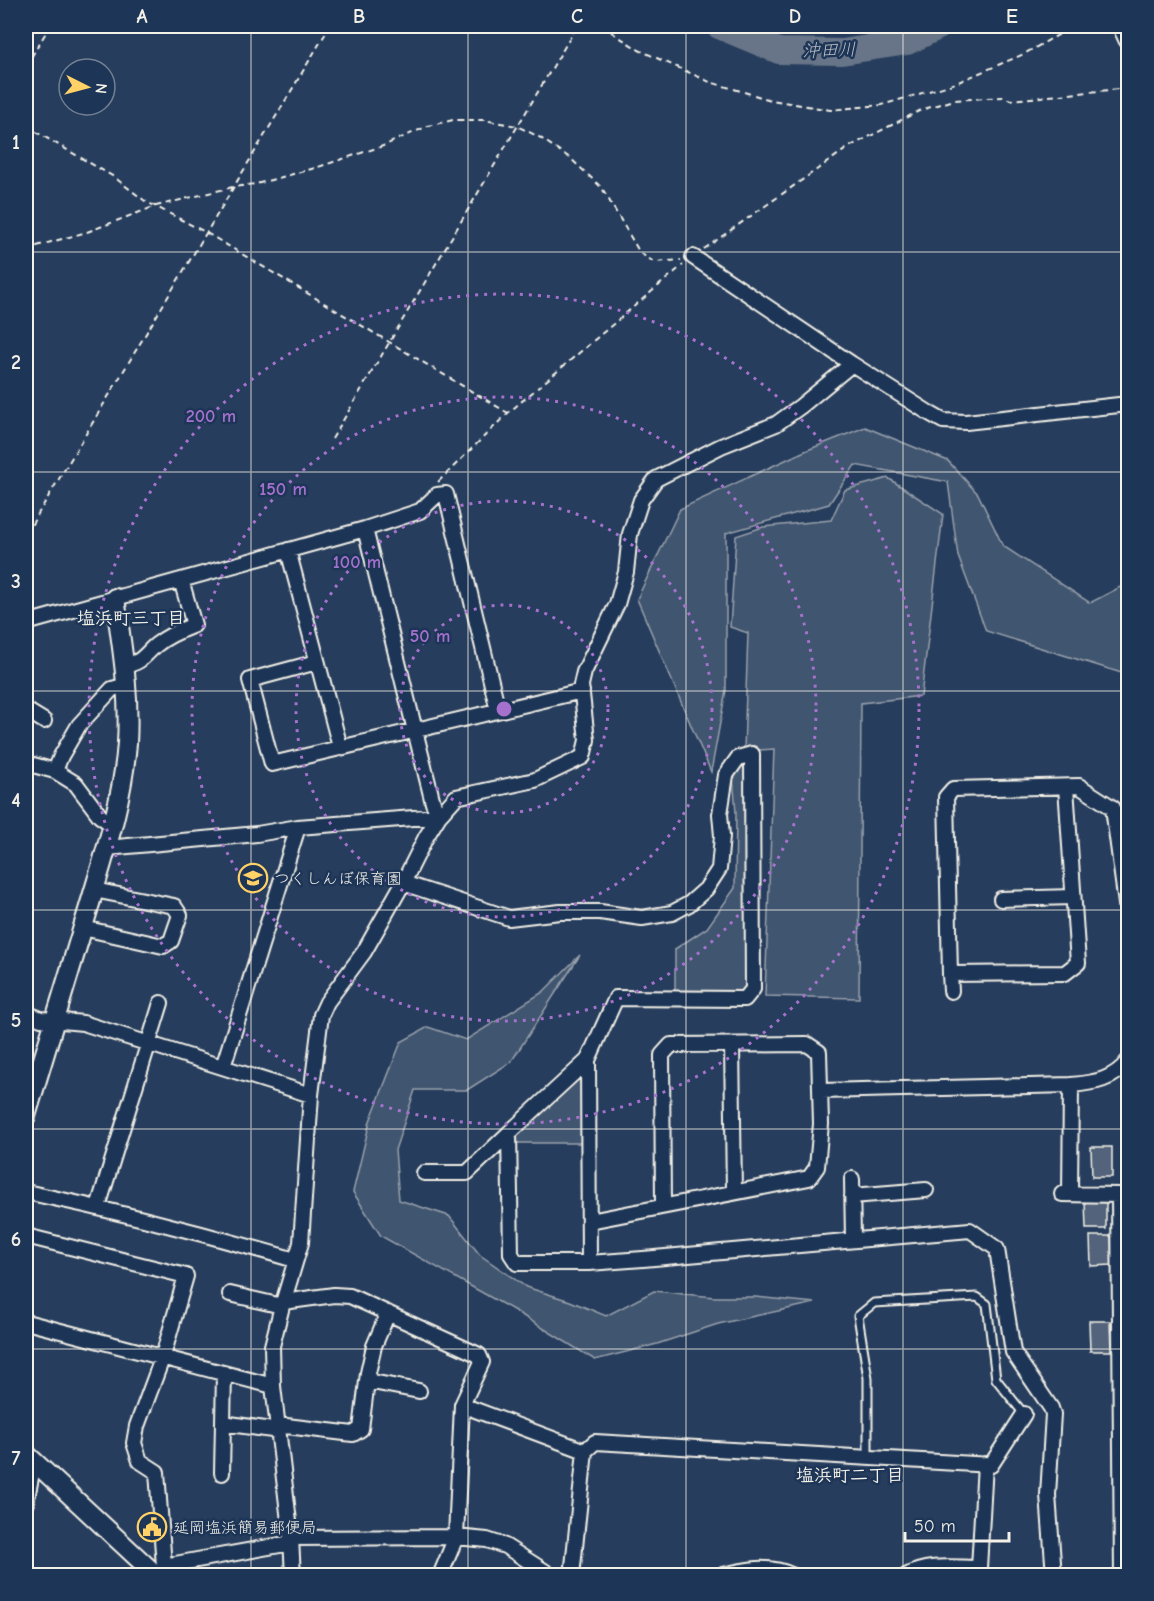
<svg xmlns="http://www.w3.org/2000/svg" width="1154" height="1601" viewBox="0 0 1154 1601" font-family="'Comic Neue','Klee One',sans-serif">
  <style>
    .green { fill: #40546f; stroke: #9aa2ac; stroke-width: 1.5 }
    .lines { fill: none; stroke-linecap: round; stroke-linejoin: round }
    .river { stroke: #677588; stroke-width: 26 }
    .building { fill: #52647b; stroke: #f4f1e8; stroke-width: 1.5 }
    .service-casing { stroke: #f4f1e8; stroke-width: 11 }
    .minor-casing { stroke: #f4f1e8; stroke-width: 18 }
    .tertiary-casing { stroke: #f4f1e8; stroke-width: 22 }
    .path { stroke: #f4f1e8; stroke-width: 2; stroke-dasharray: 6 4.5; stroke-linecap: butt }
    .service { stroke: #1d3557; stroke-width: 7 }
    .minor { stroke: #1d3557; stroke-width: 14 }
    .tertiary { stroke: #1d3557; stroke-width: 18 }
    .grid { fill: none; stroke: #f4f1e8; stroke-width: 1.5; stroke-opacity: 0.55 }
    .ring { fill: none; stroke: #a571cd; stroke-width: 3; stroke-dasharray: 3 6 }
    .labels { text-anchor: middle; stroke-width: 5; stroke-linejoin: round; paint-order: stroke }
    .poi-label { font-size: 16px; fill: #f4f1e8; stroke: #1d3557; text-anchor: start }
    .water-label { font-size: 18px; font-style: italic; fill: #bcbfc2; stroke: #1d3557 }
    .neighbourhood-label { font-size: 18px; font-weight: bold; fill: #f4f1e8; stroke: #1d3557 }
    .centre { fill: #a571cd; stroke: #1d3557; stroke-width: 3 }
    .ring-label { font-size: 18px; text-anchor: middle; font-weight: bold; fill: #a571cd; stroke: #1d3557; stroke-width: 5; stroke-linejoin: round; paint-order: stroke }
    .neatline { fill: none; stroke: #f4f1e8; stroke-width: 2 }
    .grid-label { font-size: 20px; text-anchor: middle; font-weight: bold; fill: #f4f1e8 }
  </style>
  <rect width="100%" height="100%" fill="#263d5d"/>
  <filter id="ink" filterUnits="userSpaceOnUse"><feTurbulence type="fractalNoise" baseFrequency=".0167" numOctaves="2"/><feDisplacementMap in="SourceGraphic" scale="12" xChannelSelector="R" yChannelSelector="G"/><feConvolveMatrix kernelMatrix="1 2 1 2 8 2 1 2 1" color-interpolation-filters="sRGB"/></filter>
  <g filter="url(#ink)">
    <path class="green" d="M865,427L948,461L978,494L1003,546L1090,603L1128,583V675L986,631L958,556L948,482L855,465L829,504L726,533V690L711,772L637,599L680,509L805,451Z
      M888,478L943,514L921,696L861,703L859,998L765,996L774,749L744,751L748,633L730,627L736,536L763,527L831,520L845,490Z
      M742,762L748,763V985L741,992H675V949L707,928L735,888L736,813L733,776Z
      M580,955L511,1062L467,1090H415L395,1150L399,1200L449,1216L480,1255L526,1287L570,1301L606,1316L654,1291L714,1297H755L815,1303L718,1324L657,1344L595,1360L515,1311L381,1236L353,1192L370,1121L401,1042L428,1027L466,1040L543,992Z
      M577,1079L581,1081L582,1143H516L515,1137Z"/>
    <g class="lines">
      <path class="river" d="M719,26L779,51L842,52L907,42L940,26"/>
    </g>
    <path class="building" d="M1091,1147H1112V1177H1092Z
      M1106,1199V1229H1086L1085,1200Z
      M1090,1236H1111L1112,1265L1091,1266Z
      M1089,1321H1110L1111,1351H1090Z"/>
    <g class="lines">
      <g class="service-casing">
        <path id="service" d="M868,1457V1378L858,1316L874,1303L977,1297L987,1304L996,1379L1024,1414"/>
      </g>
      <g class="minor-casing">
        <path id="minor" d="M693,257L852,364L929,413L943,421L966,422L1128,404
          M288,550L340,747
          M26,623L365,529L420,511L437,495L446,494L498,710
          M317,662L250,680L272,764L582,691
          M125,665C142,663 144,655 156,645C167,636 181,630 194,625L181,580
          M26,710L44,721
          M26,763L55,771L76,784L100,816L113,825
          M55,771L61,756L79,725L112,689L127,685
          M1066,787L1078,963L1065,973L950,974L946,797L953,789L1079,786L1113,808L1128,919
          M107,848L257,834L298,827L439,816L433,803L365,529
          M403,883L509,918L560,912H600L642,918L672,913L689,904L706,889L719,869L722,836L720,814L726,775L738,758L752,754L753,989L745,999L616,998L588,1060L509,1133L511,1254L517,1263H589L643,1259L970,1230L997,1249L1013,1352L1051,1408L1053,1414L1048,1495L1054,1576
          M1001,899L1073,897
          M83,928L163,946L171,941L180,915L174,906L94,890
          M950,974L951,991
          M26,1013L41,1019L83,1023L311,1095
          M732,1045L734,1192
          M588,1060L589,1263
          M26,1064L40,1070
          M223,1067L298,827
          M1071,1085C1094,1083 1114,1080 1128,1061
          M821,1091L1071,1085L1070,1194
          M424,1173H467L509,1133
          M852,1179L853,1239
          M26,1192C116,1211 206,1234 295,1260
          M1062,1194L1119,1195
          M852,1196L926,1190
          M98,1207L161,1003
          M590,1221L809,1178L817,1167L821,1124L819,1052L807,1044L671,1045L662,1055L663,1205
          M26,1236L186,1276L163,1356L137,1426L134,1443L140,1461L157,1472L164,1566L155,1574
          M230,1294L282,1306
          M283,1302L334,1295L350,1296L479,1355L482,1362L462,1405L456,1537L440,1576
          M26,1322L273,1386
          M367,1381L419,1391
          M462,1405L585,1451
          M223,1423L279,1431
          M278,1425L353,1434L361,1429L368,1373L374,1346L388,1313
          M222,1473L224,1373
          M26,1503L34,1462
          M291,1538L456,1537L487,1540L505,1546L552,1576
          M164,1566L291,1543
          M293,1576L291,1538L273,1386L272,1346L282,1306L301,1243L311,1095L321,1015L327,1002L364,952L403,883L426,837L439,816L456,797L535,780L583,757L587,740L581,685L584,672L617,604L626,572L630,534L641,500L656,479L721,446L776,424L801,406L852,364
          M572,1576L585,1451L595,1442L991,1465L1024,1414
          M719,1576C746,1569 769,1564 794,1576
          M906,1576C928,1563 955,1568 979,1568L985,1464
          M1122,1576L1119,1195H1128"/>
      </g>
      <g class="tertiary-casing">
        <path id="tertiary" d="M1122,26L1128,39
          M26,1116C47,1046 68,977 89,907C105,853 123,799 127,743C130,694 122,647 115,598
          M26,1454L157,1576"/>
      </g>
      <path class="path" d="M602,26L639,50L710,82L771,100L830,110L882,105L956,83L1024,54L1074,26
        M26,66L45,34V26
        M26,126L114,177L145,201L205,232L508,413
        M26,249L87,232L156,206L233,187L256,184L315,168L383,146L428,126L453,120H484L517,126L539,137L570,158L602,188L640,253L654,262L681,260
        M704,249L849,147L921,110L954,100L1003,97L1011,100L1128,88
        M332,439L577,26
        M438,482L508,413L683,265
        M26,534L330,26"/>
      <use href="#service" class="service"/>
      <use href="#minor" class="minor"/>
      <use href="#tertiary" class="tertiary"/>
    </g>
  </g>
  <path class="grid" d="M251,26V1576M468,26V1576M686,26V1576M903,26V1576M26,252H1128M26,472H1128M26,691H1128M26,910H1128M26,1129H1128M26,1349H1128"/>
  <g class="ring">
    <circle cx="504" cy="709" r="104"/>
    <circle cx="504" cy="709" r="208"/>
    <circle cx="504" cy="709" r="312"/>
    <circle cx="504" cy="709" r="415"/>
  </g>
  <defs>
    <g id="school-ring" transform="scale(1.5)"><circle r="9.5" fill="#1d3557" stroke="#ffd166" stroke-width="1.5"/><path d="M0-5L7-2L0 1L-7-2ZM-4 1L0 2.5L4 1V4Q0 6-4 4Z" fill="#ffd166"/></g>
    <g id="civic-ring" transform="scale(1.5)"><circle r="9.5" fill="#1d3557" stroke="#ffd166" stroke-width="1.5"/><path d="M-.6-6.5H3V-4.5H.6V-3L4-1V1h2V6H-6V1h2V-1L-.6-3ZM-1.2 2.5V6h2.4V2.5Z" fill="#ffd166"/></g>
  </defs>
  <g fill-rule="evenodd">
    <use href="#school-ring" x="253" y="878"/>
    <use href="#civic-ring" x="152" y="1527"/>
  </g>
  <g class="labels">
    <g class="poi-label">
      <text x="274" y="884">つくしんぼ保育園</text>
      <text x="173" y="1533">延岡塩浜簡易郵便局</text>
    </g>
    <g class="water-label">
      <text transform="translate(829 50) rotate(-2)" y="6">沖田川</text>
    </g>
    <g class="neighbourhood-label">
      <text x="131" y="624">塩浜町三丁目</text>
      <text x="850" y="1481">塩浜町二丁目</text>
    </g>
  </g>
  <circle cx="504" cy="709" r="9" class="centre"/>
  <g class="ring-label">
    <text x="211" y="422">200 m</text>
    <text x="283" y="495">150 m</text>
    <text x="357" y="568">100 m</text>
    <text x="430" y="642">50 m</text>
  </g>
  <rect width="1154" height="1601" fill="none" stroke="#1d3557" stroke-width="66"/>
  <g transform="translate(87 87) rotate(96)"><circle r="28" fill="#1d3557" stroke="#738091" stroke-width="1.5"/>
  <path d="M0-4.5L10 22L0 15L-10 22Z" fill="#ffd166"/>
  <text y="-9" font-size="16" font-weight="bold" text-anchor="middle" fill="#f4f1e8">N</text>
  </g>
  <path d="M905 1532v9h104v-9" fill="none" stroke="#f4f1e8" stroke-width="3"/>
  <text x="914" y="1532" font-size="18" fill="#f4f1e8" stroke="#1d3557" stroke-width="4.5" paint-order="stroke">50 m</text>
  <rect x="33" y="33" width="1088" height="1535" class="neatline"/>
  <g class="grid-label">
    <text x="142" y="23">A</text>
    <text x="359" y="23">B</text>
    <text x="577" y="23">C</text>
    <text x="795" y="23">D</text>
    <text x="1012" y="23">E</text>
    <text x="16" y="149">1</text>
    <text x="16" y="369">2</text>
    <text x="16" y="588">3</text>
    <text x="16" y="807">4</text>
    <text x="16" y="1027">5</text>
    <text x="16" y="1246">6</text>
    <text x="16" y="1465">7</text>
  </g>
</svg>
